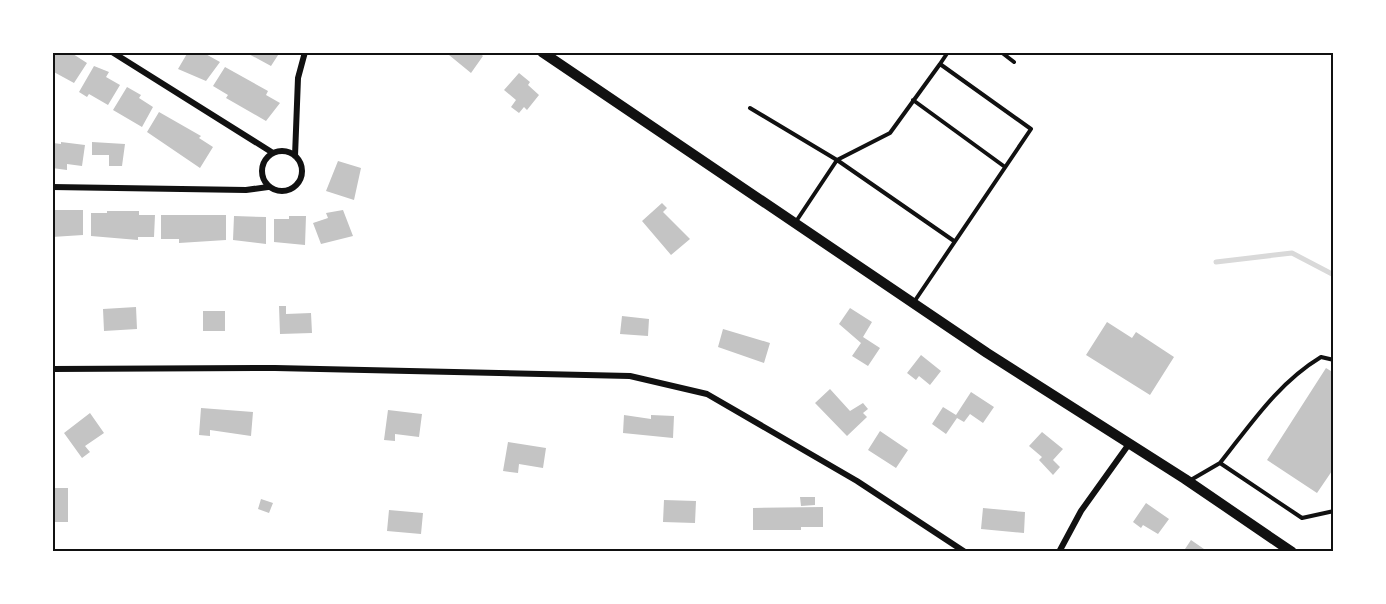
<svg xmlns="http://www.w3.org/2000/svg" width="1386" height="604" viewBox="0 0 1386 604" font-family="'PT Sans',sans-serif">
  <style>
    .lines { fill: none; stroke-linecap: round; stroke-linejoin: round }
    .stream { stroke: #d9d9d9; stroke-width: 5 }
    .building { fill: #c4c4c4 }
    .service { stroke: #111; stroke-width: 4 }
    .minor { stroke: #111; stroke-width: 6 }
    .secondary { stroke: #111; stroke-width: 10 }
    .neatline { fill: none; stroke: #111; stroke-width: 2 }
  </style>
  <rect width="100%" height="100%" fill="#fff"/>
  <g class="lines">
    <path class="stream" d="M1216,262L1292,253L1334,275"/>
  </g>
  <path class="building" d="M55,52H74L73,54L87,63L74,83L52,71Z
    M188,52H202L220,62L206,81L178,69Z
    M245,52H280L271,66Z
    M451,52H478L483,56L471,73L449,55Z
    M94,66L109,72L106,77L120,85L108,105L89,94L87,97L79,92Z
    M225,67L268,91L266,95L280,103L266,121L226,98L228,95L213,86Z
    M519,73L530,82L528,85L539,95L527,110L524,107L519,113L511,107L516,100L504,90Z
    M127,87L141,95L139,98L153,107L142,127L113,110Z
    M159,112L201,136L199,138L213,147L200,168L147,132Z
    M61,142L85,145L82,166L67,164V170L52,168L53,143L61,144Z
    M92,142L125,144L122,166H109V155H92Z
    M338,161L361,168L354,200L326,191Z
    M662,203L667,208L663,212L690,239L671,255L642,221Z
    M52,210H83V235L52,237Z
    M343,210L353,236L321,244L313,223L328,218L326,213Z
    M107,211H139V215H155L154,237H138V240L91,236V213H107Z
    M161,215H226V240L179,243V239H161Z
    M234,216L266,217V244L233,240Z
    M289,216H306L305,245L274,242V219H289Z
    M279,306H286V314L311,313L312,333L280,334Z
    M136,307L137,329L104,331L103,309Z
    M850,308L872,322L863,337L880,348L868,366L852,356L861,343L839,324Z
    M203,311H225V331H203Z
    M622,316L649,319L648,336L620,334Z
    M1107,322L1132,338L1136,332L1174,357L1150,395L1086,355Z
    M723,329L770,343L764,363L718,347Z
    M921,355L941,371L930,385L919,376L916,380L907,373Z
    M1326,368L1334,373V468L1317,493L1267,460Z
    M830,389L850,411L863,403L868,409L863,413L867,417L847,436L815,403Z
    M971,392L994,407L983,423L970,414L964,422L957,418L946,434L932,424L943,407L956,415Z
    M201,408L253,412L251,436L210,430V436L199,435Z
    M388,410L422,414L419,437L395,434V441L384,440Z
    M90,413L104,433L85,446L90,452L82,458L64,433Z
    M624,415L651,419V415L674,416L673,438L623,433Z
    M880,431L908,450L896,468L868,450Z
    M1042,432L1063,449L1053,460L1060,467L1053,475L1039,460L1042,457L1029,446Z
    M508,442L546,448L543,468L519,464L518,473L503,471Z
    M52,488H68V522H52Z
    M800,497H815V505L801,506Z
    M261,499L273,503L269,513L258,509Z
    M664,500L696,501L695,523L663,522Z
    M1146,503L1169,519L1158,534L1143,525L1141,528L1133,522Z
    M823,507V527H801V530H753V508Z
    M983,508L1025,512L1024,533L981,529Z
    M389,510L423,513L421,534L387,531Z
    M1191,540L1204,549L1203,552H1183Z"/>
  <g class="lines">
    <path class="service" d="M1001,52L1014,62
      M940,64L948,52
      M913,100L1005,167
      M750,108L837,160L954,241
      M795,223L837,160L890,133L940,64L1031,129L914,302
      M1220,463C1251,424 1278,383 1321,357L1334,360
      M1189,481L1220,463L1302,518L1334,511"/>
    <path class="minor" d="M112,52L273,153
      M262 171a20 20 0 1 1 40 0a20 20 0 1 1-40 0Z
      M295,156L298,78L305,52
      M52,187L246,190L268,187
      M52,369L275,368L630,376L707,394L857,481L965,552
      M1059,552L1081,511L1129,444"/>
    <path class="secondary" d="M542,52L987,353L1185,479L1292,552"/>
  </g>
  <rect width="1386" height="604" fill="none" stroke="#ffffff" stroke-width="108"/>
  <rect x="54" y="54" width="1278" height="496" class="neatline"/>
</svg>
